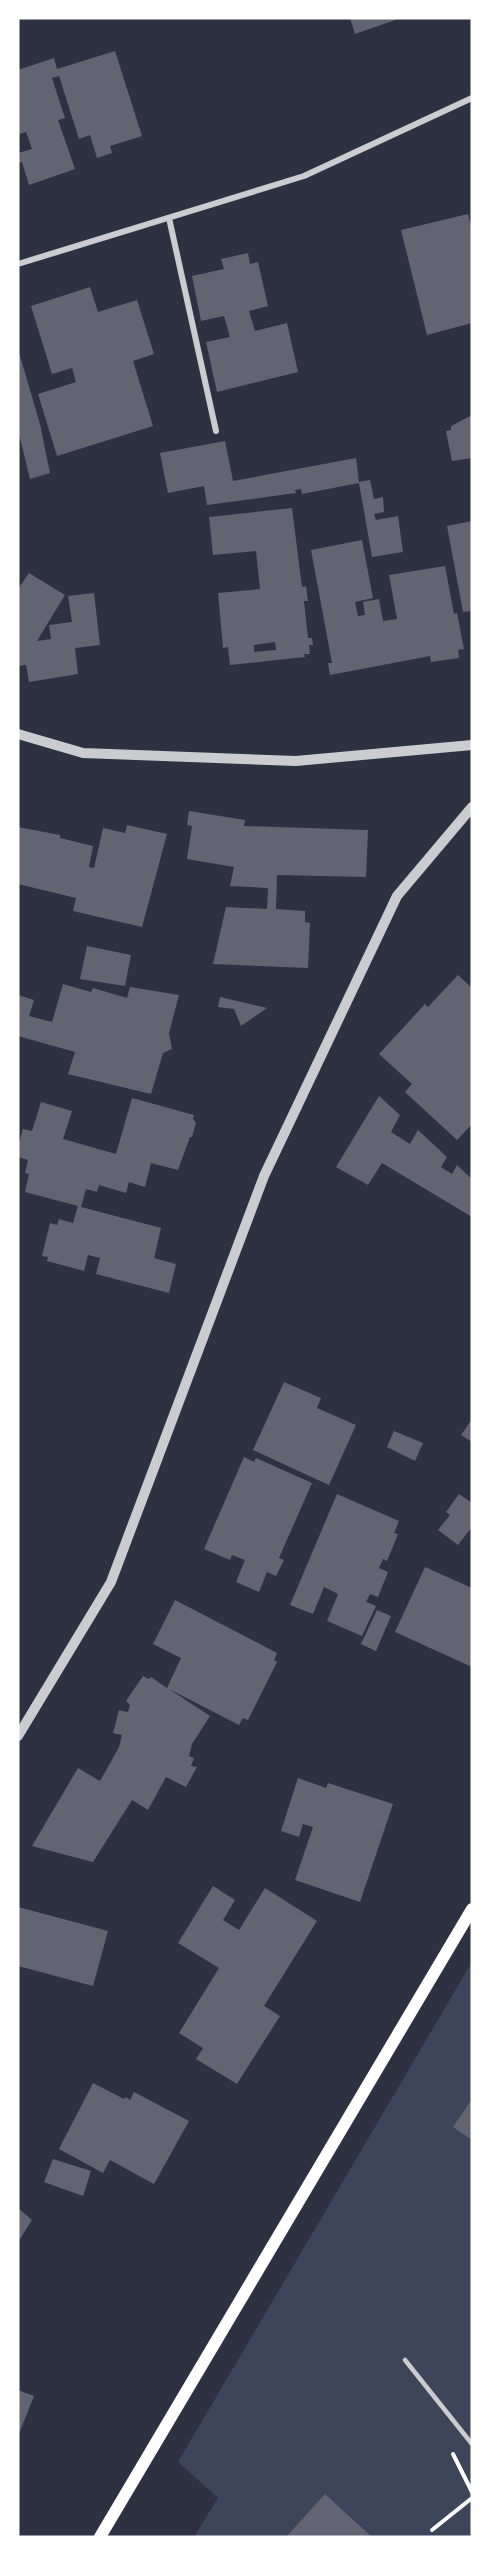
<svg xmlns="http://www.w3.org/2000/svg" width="490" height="2555" viewBox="0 0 490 2555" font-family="Georgia,serif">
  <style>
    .green { fill: #3c4559 }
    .building { fill: #626471; fill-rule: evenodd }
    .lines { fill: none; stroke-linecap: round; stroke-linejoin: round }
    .path { stroke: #fff; stroke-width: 4 }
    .service { stroke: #caccd0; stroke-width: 4.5 }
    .minor { stroke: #caccd0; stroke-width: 6 }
    .tertiary { stroke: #caccd0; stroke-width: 10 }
    .secondary { stroke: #fff; stroke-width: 12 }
  </style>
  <rect width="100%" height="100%" fill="#2d3142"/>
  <path class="green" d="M472,1962V2537H194L218,2498L178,2462Z"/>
  <path class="building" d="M350,18H401L355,34Z
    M115,51L142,136L110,146L112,153L97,158L90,135L79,139L59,76L52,78L65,118L58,120L75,169L29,185L22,162L18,163V153L32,149L26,132L20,134L18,129V70L54,58L57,69Z
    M468,214L472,230V323L427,335L401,230Z
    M248,253L250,264L258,262L268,306L249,311L255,331L287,323L298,372L217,392L206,342L230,337L224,316L201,321L192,276L224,269L221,259Z
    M90,287L98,312L137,300L154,354L133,361L153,426L57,456L38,394L76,382L72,368L52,374L31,306Z
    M18,349L40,424L50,473L30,479L18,430Z
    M472,415V458L452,461L446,431L451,430V426Z
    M225,441L233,481L356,458L359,482L370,480L374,499L383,497L384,512L374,514L376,520L398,516L403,552L372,557L359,483L302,494L301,489L295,490L296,493L207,505L204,486L168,493L160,453Z
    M292,508L302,587L306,586L308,601H304L308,638H312L313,645H309L310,654H304L305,657L230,665L228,647L223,648L218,593L260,589L256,551L213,555L209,517ZM275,642L276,650L254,652V645Z
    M472,521V611L463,612L447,526Z
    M362,540L373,598L355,602L358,616L365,615L363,602L379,599L383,621L397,619L389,575L445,566L454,614L457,613L464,649L458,650L459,658L431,662L430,656L330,675L328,663H332L311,550Z
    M29,573L65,595L37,641L51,639L49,625L72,622L68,596L94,593L100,645L75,648L78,674L29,682L26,665L18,666V589Z
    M189,811L245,820L244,826L368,830L366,877L277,875L276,909L305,911V922L310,923L308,968L213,964L226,907L267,909L268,888L230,886L234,867L187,859L192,826L187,825Z
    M127,825L167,834L142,927L73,911L76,898L18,884V827L60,835V838L93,846L89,867L94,868L103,828L125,833Z
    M87,946L131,955L125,986L80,979Z
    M458,975L472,988V1124L457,1140L405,1092L412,1084L379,1054L425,1004L428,1007Z
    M63,984L91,992L93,988L127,998L130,987L179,995L169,1033L172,1049L163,1053L151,1094L68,1074L75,1052L18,1036V995L34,1000L29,1016L52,1022Z
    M220,997L267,1008L241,1026L234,1009L218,1007Z
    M379,1096L400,1115L391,1132L410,1144L418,1130L447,1157L441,1167L452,1174L457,1165L472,1179V1217L382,1163L368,1185L336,1167Z
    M132,1098L194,1115L193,1119L196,1123L192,1137H190L178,1170L151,1163L145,1187L129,1182L126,1193L99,1185L97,1192L86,1189L81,1207L161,1228L154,1258L176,1264L169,1293L96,1274L100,1258L88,1255L84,1271L47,1261L48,1257L42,1256L50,1223L57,1225L59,1219L73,1223L78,1206L25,1192L29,1174L25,1173L28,1160L18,1157V1147L23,1129L32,1131L41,1102L72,1111L63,1139L116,1154Z
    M284,1382L321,1398L317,1408L356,1425L329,1485L253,1450Z
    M472,1419V1442L461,1435Z
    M394,1431L423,1443L415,1461L387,1447Z
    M244,1457L254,1462L256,1458L312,1483L279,1558L284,1560L276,1576L267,1572L259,1592L236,1582L245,1560L232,1555L230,1560L204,1549Z
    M337,1494L399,1521L394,1533L398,1534L387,1561L383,1559L379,1568L388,1572L378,1597L370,1594L366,1602L376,1606L362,1636L327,1621L338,1594L324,1587L313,1614L290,1605Z
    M459,1494L472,1503V1527L458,1545L438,1530L450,1515L446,1512Z
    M425,1567L472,1588V1667L395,1632Z
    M175,1600L277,1653L274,1660L277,1662L248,1720L243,1718L239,1725L169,1689L210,1716L192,1744L189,1756L194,1758L191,1766L197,1767L186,1787L166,1777L148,1810L132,1800L93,1862L32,1846L78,1768L100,1781L119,1747L122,1735L113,1733L119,1710L128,1712L130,1705L126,1701L143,1676L149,1679L151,1677L167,1688L181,1658L153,1644Z
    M377,1610L391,1616L376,1651L361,1644Z
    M298,1778L326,1788L328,1783L393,1804L360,1902L295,1880L313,1827L303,1824L299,1837L281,1831Z
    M213,1886L235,1900L223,1920L239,1930L265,1888L317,1921L264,2006L280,2016L237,2084L196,2059L203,2048L179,2033L219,1968L178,1943Z
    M18,1907L108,1931L93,1986L18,1966Z
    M93,2083L124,2099L126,2097L130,2100L134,2092L189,2121L154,2184L110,2160L103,2173L59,2149Z
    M472,2099V2140L453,2127Z
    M53,2159L91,2171L83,2196L44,2182Z
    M18,2208L32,2220L18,2242Z
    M18,2390L34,2396L18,2436Z
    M325,2494L372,2537H286Z"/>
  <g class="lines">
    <path class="path" d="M453,2454L472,2492
      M432,2530L472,2498"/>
    <path class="service" d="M405,2360L472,2444"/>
    <path class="minor" d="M169,218L216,431
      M18,264L304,176L472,98"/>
    <path class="tertiary" d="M18,734L83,753L296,761L472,745
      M18,1736L111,1582L264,1176L397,896L472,807"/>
    <path class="secondary" d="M100,2537L472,1909"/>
  </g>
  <rect width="490" height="2555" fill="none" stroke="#ffffff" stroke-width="39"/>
</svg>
